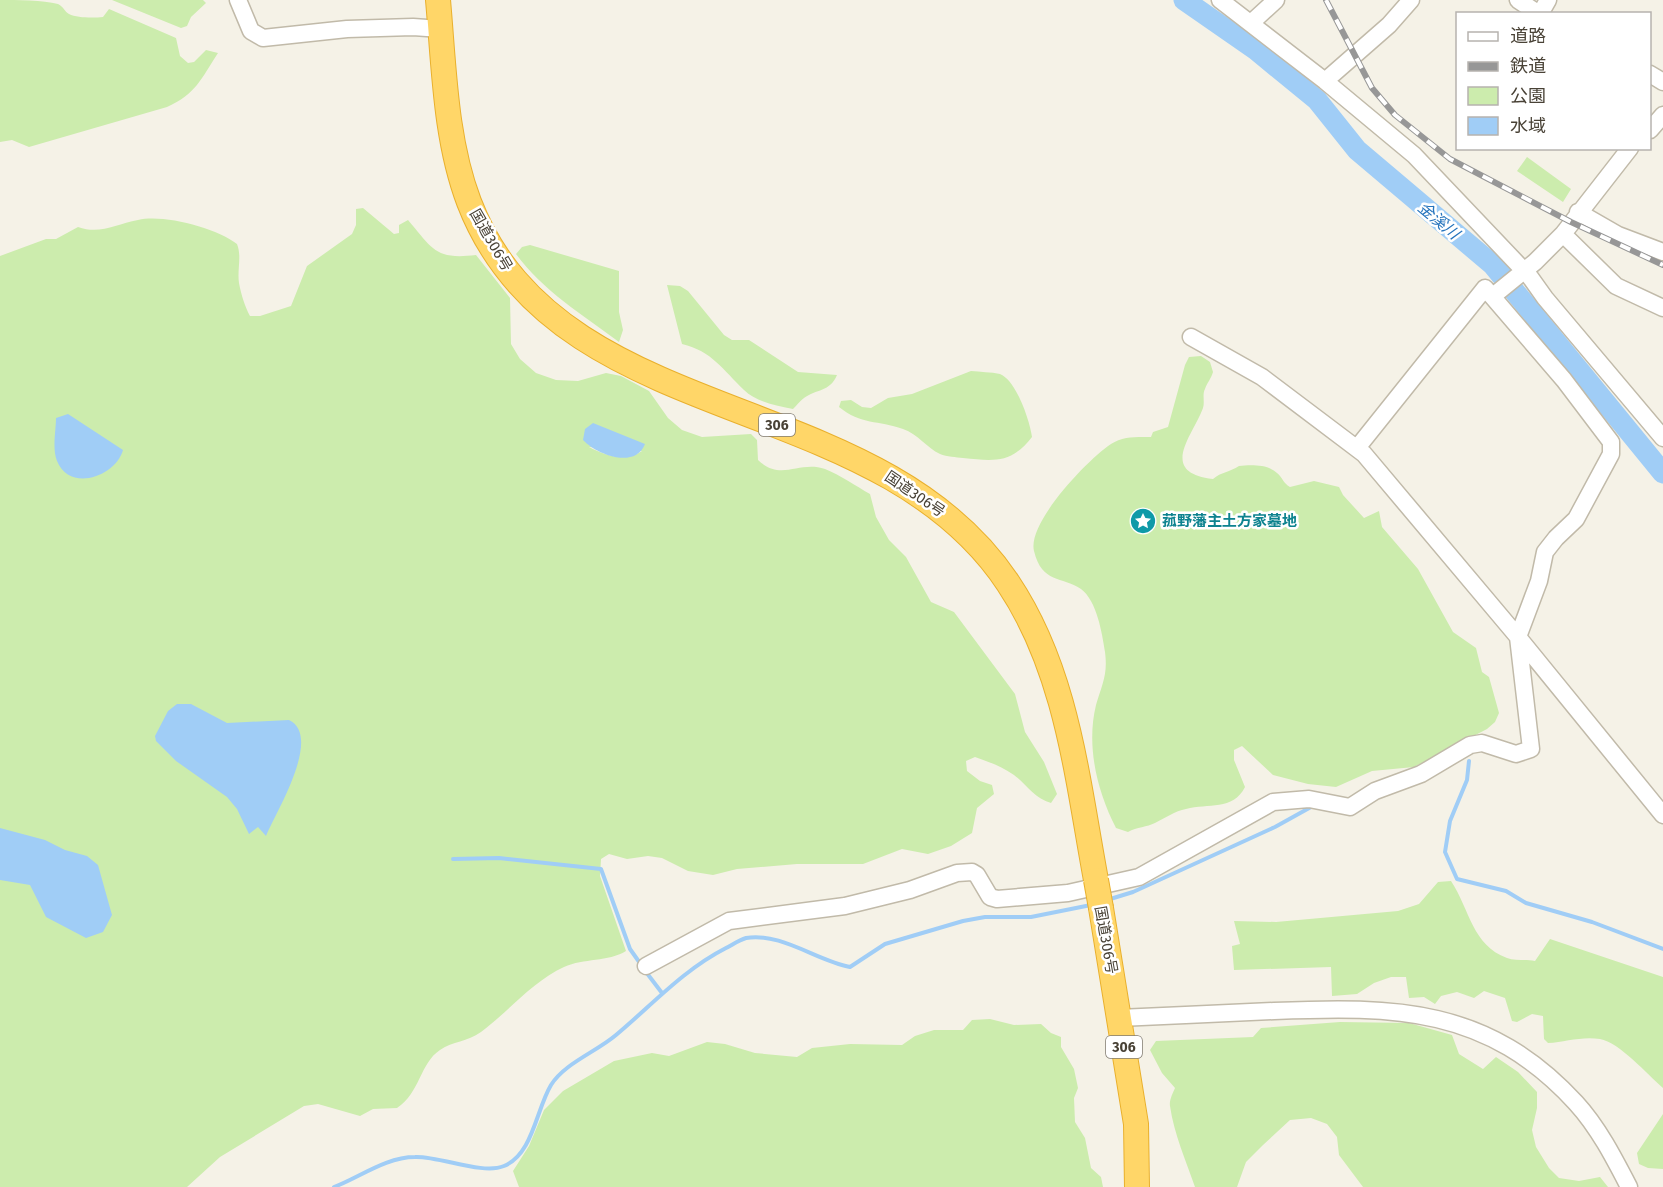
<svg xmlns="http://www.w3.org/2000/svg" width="1663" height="1187" viewBox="0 0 1663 1187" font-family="'Fira Sans','Noto Sans JP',sans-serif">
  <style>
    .green { fill: #ccecad; fill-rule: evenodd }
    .water { fill: #a0cdf6 }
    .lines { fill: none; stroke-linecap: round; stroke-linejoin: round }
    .stream { stroke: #a0cdf6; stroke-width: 4 }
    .river { stroke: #a0cdf6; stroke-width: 21 }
    .minor-casing { stroke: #c1baa9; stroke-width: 19 }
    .highway-casing { stroke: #e9b02d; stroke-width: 26 }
    .minor { stroke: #fff; stroke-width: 16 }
    .highway { stroke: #ffd668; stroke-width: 24 }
    .rail-casing { stroke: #979797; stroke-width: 6 }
    .rail { stroke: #fff; stroke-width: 4; stroke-dasharray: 11; stroke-linecap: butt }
    .highway-bridge-casing { stroke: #e9b02d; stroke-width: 26; stroke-linecap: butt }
    .highway-bridge { stroke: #ffd668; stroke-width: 24 }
    .labels { text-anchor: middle; stroke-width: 5; stroke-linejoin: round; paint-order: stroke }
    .shield { fill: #fff; stroke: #807b72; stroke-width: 1.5 }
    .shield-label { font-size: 14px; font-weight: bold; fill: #494236 }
    .street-label { font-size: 15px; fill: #494236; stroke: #fff }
    .culture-label { font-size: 15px; font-weight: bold; fill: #0d838f; stroke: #fff; text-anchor: start }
    .water-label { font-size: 16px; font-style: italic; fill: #2674bd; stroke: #fff }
  </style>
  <rect width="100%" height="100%" fill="#f5f2e7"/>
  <path class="green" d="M0,0C17,0 43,0 58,4C63,6 65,12 69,14C77,18 93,18 103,17L109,9L176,38L180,56L188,63L194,62L206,50L218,53C201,79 196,94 167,107L29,147L12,140L0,142Z
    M112,0H203L206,3L191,17L187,26L181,28Z
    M1527,157L1571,189L1563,202L1517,171Z
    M363,208L394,234L399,233V225L408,220C433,249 435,260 476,255L510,298L511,344L520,359L536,373L556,380L578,381L606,373L621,376L649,391L668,418L682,430L702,437L751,434L757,440L758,460C781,482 799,460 825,469C840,475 856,486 870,494L876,517L889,540L906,557L931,602L954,612L1015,694L1025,732L1044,762L1057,794L1051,803C1035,799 1027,785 1014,775C1001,766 989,762 975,757L966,761L967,771L980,781L992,785L994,794L977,808L972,833L951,846L928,854L902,849L863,864H797L737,869L713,875L688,871L662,858L648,856L627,859L609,854L601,859L600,876L626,951C608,962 584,958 564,967C533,981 508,1012 481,1032C467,1042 453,1041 440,1050C420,1063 420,1093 397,1108L373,1109L360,1116L318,1104L304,1106L220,1157L187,1187H0V256L46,239H56L78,227C100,235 116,224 138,220C164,214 216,228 237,244C242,256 237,270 239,283C241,294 245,307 250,316H260L291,306L307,266L352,234L356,225V209ZM589,447L642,451C625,463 605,455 589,447Z
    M530,245L619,271V312L623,330L619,342C583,315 543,291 516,254L522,247Z
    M667,285L680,286L688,291L724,335L732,340H749L798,372L837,375C830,392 816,389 804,398C800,401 796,406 793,409C777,406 756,402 744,390C723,370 712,351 682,344Z
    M1201,356L1210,362L1213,372C1211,379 1207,383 1205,389C1202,394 1205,402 1203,408C1192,437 1158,472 1213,479C1221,472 1230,472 1239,466C1250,465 1268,464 1277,473C1283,478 1283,483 1290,487L1314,481L1339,487L1343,495L1364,518L1379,511L1382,527L1418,569L1453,632L1476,648L1482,672L1489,677L1499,713L1495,722L1487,729L1414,767L1372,771L1336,787L1308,784L1273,775L1242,746L1234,750V760L1245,787C1233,811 1208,803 1186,809C1175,811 1165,818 1155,823C1147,827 1137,827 1128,832L1116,828C1097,791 1086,746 1096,705C1102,684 1108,675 1105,652C1102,633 1097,601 1081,589C1062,576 1042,584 1034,551C1027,523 1088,459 1111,444C1123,436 1137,437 1151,437L1153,432L1168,427L1185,365L1189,357Z
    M971,371C980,372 991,372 1000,374C1016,380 1030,421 1032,437C1011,464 994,461 963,458C956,457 947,457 940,454C927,448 918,434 903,429C878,420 861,425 839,407L841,401L851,400L862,407L871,408L888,398L912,394Z
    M1451,881C1470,910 1472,945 1507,958C1515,961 1526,959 1535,961L1550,939L1663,977V1088C1648,1075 1619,1042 1600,1039C1582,1036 1565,1042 1548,1043L1544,1039L1543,1016L1532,1014L1517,1022L1512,1021L1505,998L1484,991L1474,998L1457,992L1441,996L1435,1004L1424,997L1409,998L1406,977H1391L1374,983L1357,994L1332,996L1331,967L1234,970L1232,946L1240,944L1234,921L1276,922L1398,911L1419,904L1438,882Z
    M990,1019L1014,1025L1041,1024L1051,1033L1061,1037V1047L1074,1069L1078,1088L1074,1098L1075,1122L1085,1138L1091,1168L1101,1177L1103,1187H519L513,1171L529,1146L544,1110L563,1091L614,1061L652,1053L669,1056L707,1042L725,1044L755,1053L797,1057L812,1048L850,1044L902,1045L915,1036L934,1030H963L972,1020Z
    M1340,1022L1409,1023L1452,1035L1459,1054L1483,1069L1496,1057L1518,1072L1537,1092V1108L1532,1130L1536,1147L1549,1168L1559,1178L1579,1181L1600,1177L1608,1187H1363L1339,1155L1337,1137L1327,1124L1311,1118L1290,1120L1263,1145L1246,1162L1237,1187H1195C1186,1161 1174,1134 1170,1106C1169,1100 1173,1093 1175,1088L1162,1073L1150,1050L1156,1041L1253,1037L1261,1028Z
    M1663,1114V1169L1648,1168L1639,1164L1637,1153Z"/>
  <path class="water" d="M68,414L123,450C116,476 70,493 57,461C52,449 56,430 56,418Z
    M593,423L645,444C635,470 596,454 583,440L585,429Z
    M177,704H191L227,723L289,720C323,736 276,812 266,836L258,827L249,834L237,809L227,797L176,761L156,741L155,736L168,711Z
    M0,828L45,840L65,850L87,856L98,865L112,915L103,932L86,938L46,917L30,885L0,880Z"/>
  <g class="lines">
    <path class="stream" d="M1469,761L1467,780L1450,821L1445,852L1457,879L1506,891L1526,903L1592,922L1663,949
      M453,859L499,858L601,869L630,949L642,966
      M1107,900L1133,892L1275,827L1311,807
      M646,972L662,993
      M334,1187C360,1177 386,1157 415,1157C440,1156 482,1175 504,1166C533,1154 536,1110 551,1085C565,1063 596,1052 616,1035C652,1005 683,970 726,948C732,945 739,940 746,938C781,932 817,961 850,967L885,944L963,921L985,917H1031L1091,905"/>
    <path class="river" d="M1184,0L1256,50L1317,100L1357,150L1493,265L1663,473"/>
    <g class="minor-casing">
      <path id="minor" d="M238,0L251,31L263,38L347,29L413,27L441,29
        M1220,0L1325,81L1414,155L1530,277L1545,298L1663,438
        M1518,0L1539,14
        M1540,14L1548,0
        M1251,23L1276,0
        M1650,74L1663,82
        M1325,81L1389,25L1411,0
        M1650,130L1663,115
        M1578,212L1618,235L1663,252
        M1563,234L1616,286L1663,308
        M1493,296L1535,262L1563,234L1630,148
        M1191,337L1262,377L1364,454L1518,637L1663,815
        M646,966L729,921L845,906L910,890L957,873L972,872L977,875L990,897L997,899L1068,893L1139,877L1273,802L1309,799L1350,807L1375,791L1421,774L1470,745L1482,743L1516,754L1531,749L1518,637L1539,581L1545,552L1556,538L1576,519L1611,454V442L1564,380L1485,288L1357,448
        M1119,1018C1171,1016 1222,1013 1274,1011C1395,1006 1488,1007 1576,1103C1598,1127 1614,1158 1629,1187"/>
    </g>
    <g class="highway-casing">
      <path id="highway" d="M438,0C444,66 445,139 469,202C558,433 876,384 1008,583C1067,671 1077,778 1096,880
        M1101,908L1136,1124L1137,1187"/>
    </g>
    <use href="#minor" class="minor"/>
    <use href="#highway" class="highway"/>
    <g class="rail-casing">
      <path id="rail" d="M1326,0L1372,88L1395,115L1450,159L1571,222L1663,265"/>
    </g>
    <use href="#rail" class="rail"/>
    <g class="highway-bridge-casing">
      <path id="highway-bridge" d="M1096,880L1101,908"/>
    </g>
    <use href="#highway-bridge" class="highway-bridge"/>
  </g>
  <defs>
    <g id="sight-disc" transform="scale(1.35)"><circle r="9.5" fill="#0f9aa8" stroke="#fff"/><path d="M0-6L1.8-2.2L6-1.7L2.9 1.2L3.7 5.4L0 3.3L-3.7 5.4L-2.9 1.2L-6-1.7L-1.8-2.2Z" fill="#fff"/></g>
  </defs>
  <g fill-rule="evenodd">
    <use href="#sight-disc" x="1143" y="521"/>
  </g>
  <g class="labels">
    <g class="shield">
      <rect x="759" y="414" width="36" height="22" rx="4.5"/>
      <rect x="1106" y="1036" width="36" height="22" rx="4.5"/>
    </g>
    <g class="shield-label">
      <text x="777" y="430">306</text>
      <text x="1124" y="1052">306</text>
    </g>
    <g class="street-label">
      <text transform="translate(491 240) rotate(60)" y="5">国道306号</text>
      <text transform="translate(915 494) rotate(34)" y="5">国道306号</text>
      <text transform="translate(1106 940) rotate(80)" y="5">国道306号</text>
    </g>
    <g class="culture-label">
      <text x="1162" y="526">菰野藩主土方家墓地</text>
    </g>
    <g class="water-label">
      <text transform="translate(1439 220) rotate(40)" y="6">金溪川</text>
    </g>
  </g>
  <rect x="1456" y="12" width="195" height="138" fill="#ffffff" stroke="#b6b3af" stroke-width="1.5"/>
  <rect x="1468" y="32" width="30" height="9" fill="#ffffff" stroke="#b6b3af" stroke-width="1.5"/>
  <text x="1510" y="42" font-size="18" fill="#494236">道路</text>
  <rect x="1468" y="62" width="30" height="9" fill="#979797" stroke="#b6b3af" stroke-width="1.5"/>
  <text x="1510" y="72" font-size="18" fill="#494236">鉄道</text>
  <rect x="1468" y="87" width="30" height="18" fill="#ccecad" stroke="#b6b3af" stroke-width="1.5"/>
  <text x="1510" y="102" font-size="18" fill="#494236">公園</text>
  <rect x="1468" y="117" width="30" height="18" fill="#a0cdf6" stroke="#b6b3af" stroke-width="1.5"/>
  <text x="1510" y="132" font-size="18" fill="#494236">水域</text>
</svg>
